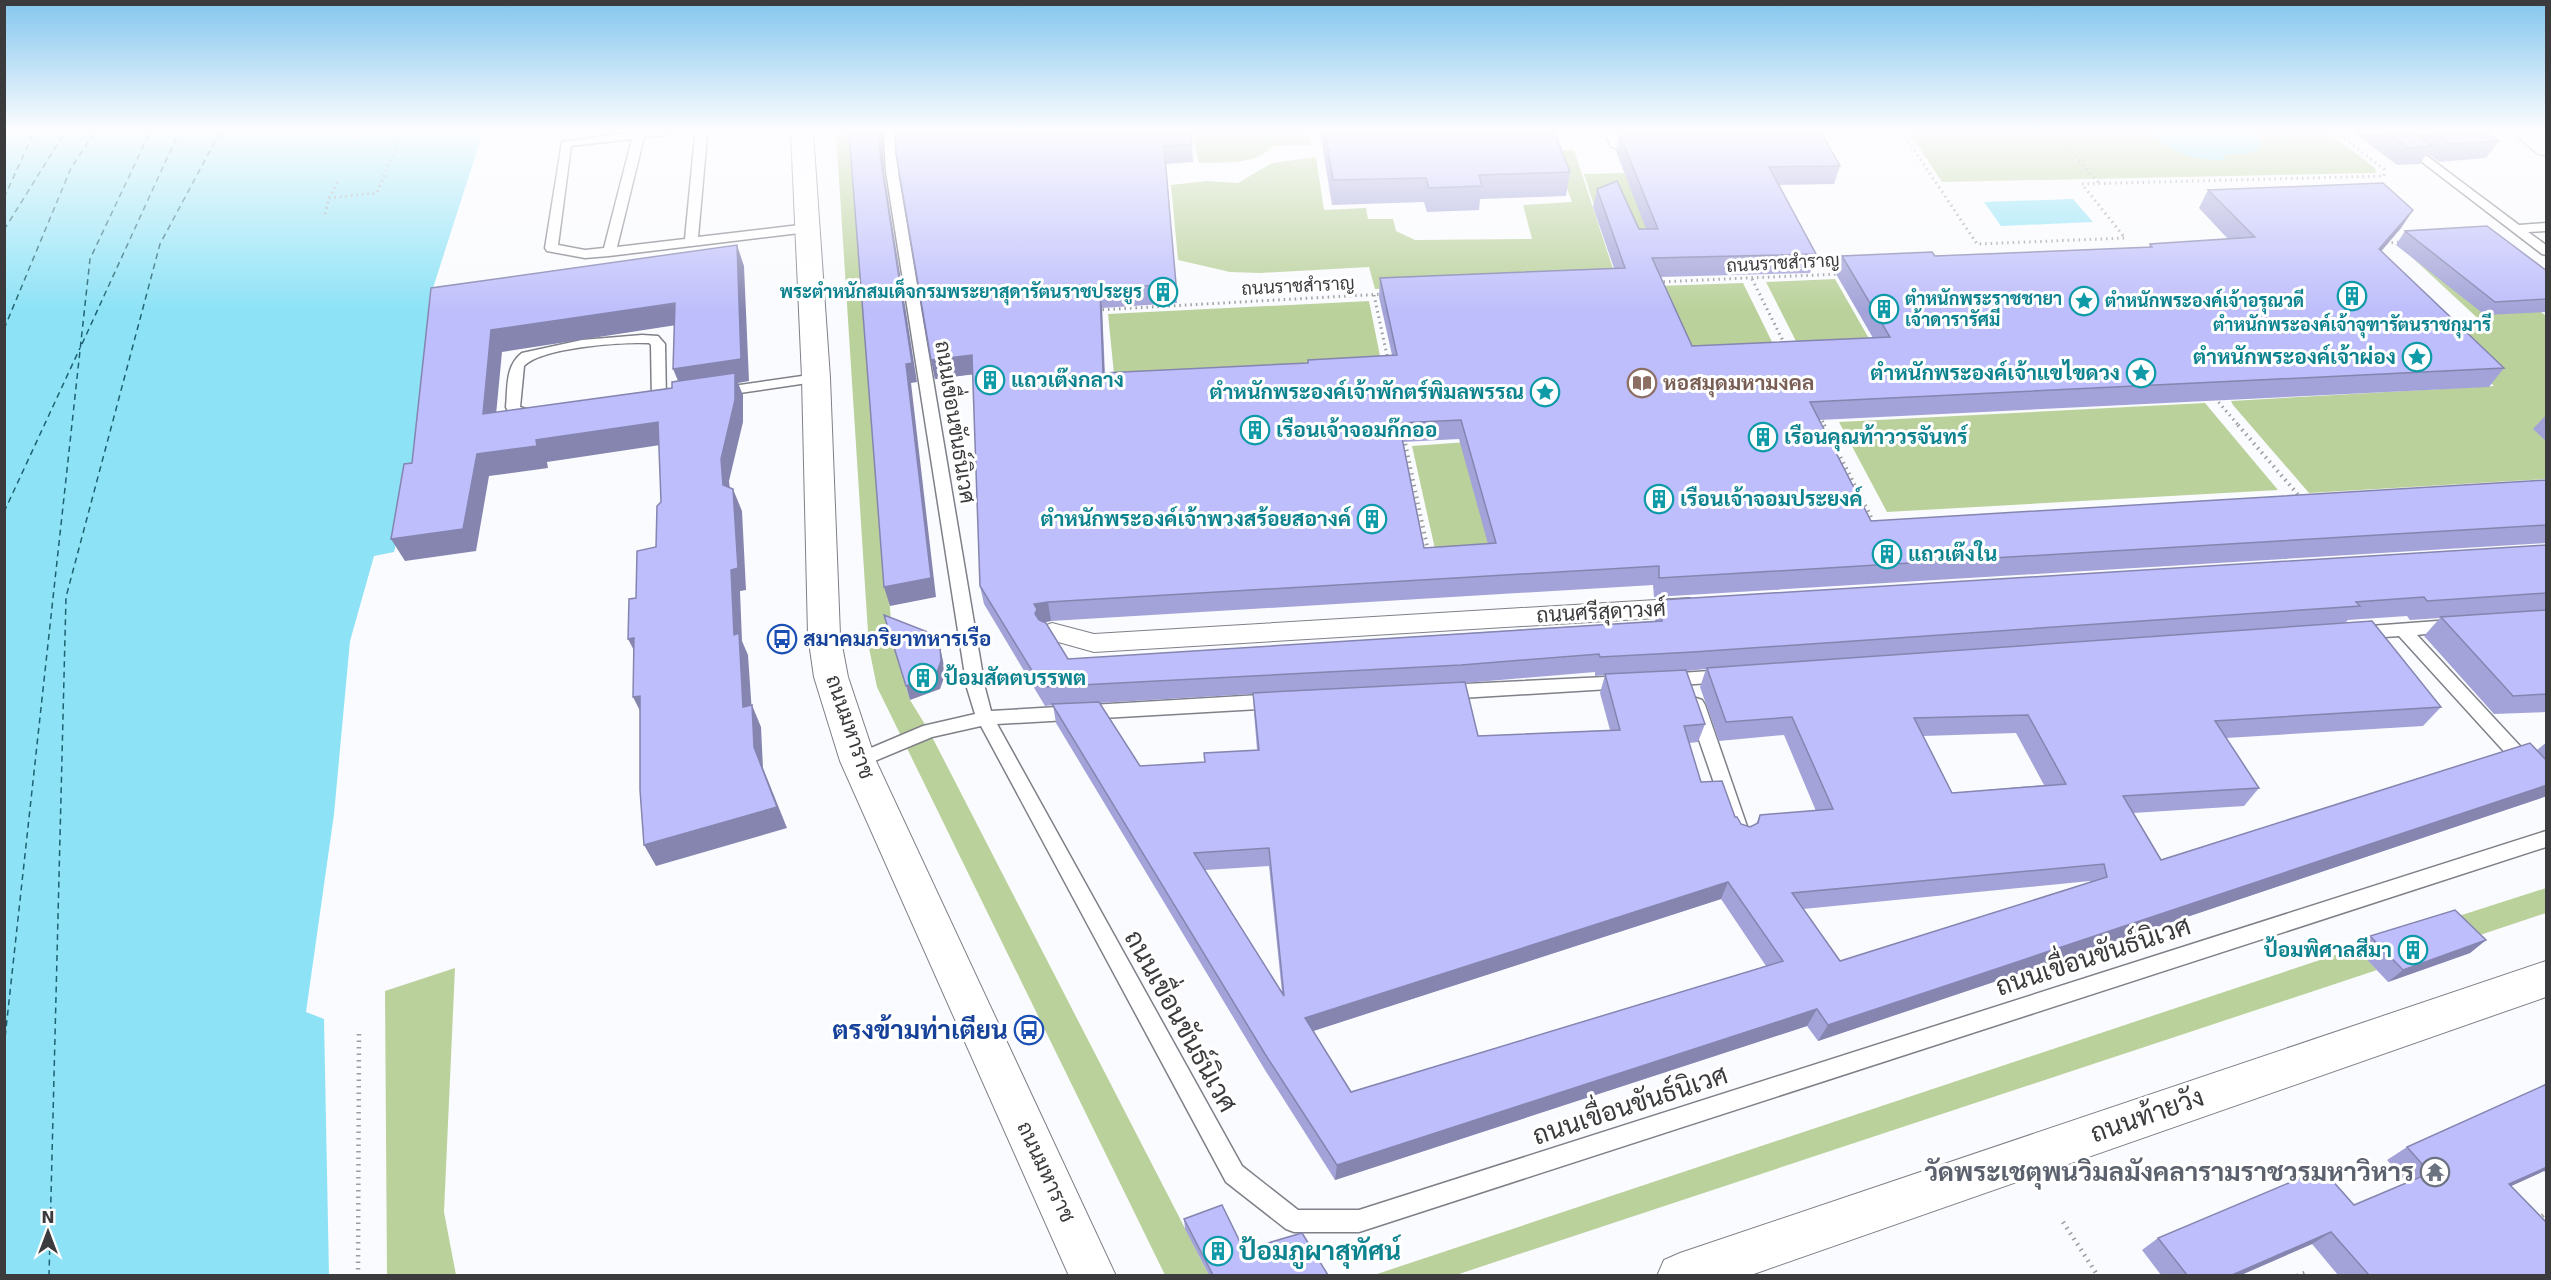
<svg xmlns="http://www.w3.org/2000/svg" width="2551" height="1280" viewBox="0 0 2551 1280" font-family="'DejaVu Sans',Sarabun,sans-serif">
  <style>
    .green { fill: #bad19b }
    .water { fill: #8de2f6 }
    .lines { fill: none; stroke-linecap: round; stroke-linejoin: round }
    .ferry { stroke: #1d6270; stroke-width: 1.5; stroke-dasharray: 6 4.5; stroke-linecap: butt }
    .service-casing { stroke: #7f8088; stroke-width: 3 }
    .pedestrian-casing { stroke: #7f8088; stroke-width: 2 }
    .tertiary-casing { stroke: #7f8088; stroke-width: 2 }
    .secondary-casing { stroke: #7f8088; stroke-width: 2 }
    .path-far2 { stroke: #9c9c9f; stroke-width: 3; stroke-dasharray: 1.5 4; stroke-linecap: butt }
    .path-far1 { stroke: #9c9c9f; stroke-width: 4; stroke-dasharray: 1.5 4.5; stroke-linecap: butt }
    .path { stroke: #9c9c9f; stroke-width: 4.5; stroke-dasharray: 1.5 5; stroke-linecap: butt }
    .service { fill: #fff; fill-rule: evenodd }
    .pedestrian { fill: #fff; fill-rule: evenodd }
    .tertiary { fill: #fff; fill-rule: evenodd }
    .secondary { fill: #fff; fill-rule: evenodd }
    .wall { fill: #a3a3d9; fill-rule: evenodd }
    .shaded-wall { fill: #8585b0 }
    .building { fill: #bebefc; stroke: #8585b0; stroke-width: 1.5; fill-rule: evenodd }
    .labels { text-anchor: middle; stroke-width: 6; stroke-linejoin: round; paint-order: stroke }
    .far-street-label { font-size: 18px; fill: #3b3b3e; stroke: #fff }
    .far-culture-label { font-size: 18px; font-weight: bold; fill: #0d838f; stroke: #fff; text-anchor: start }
    .culture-label { font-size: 21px; font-weight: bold; fill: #0d838f; stroke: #fff; text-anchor: start }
    .education-label { font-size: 21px; font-weight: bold; fill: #785e54; stroke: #fff; text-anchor: start }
    .street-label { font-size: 21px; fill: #3b3b3e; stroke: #fff }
    .transit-label { font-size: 21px; font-weight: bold; fill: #164399; stroke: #fff; text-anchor: start }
    .near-street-label { font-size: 26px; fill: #3b3b3e; stroke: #fff }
    .near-transit-label { font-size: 26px; font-weight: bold; fill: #164399; stroke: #fff; text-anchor: end }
    .near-worship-label { font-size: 26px; font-weight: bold; fill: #5b616d; stroke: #fff; text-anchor: end }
    .near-culture-label { font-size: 26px; font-weight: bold; fill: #0d838f; stroke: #fff; text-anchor: start }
  </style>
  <rect width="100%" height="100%" fill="#fafbfe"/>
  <path class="green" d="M836,132H851L893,645L910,700L929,731L1209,1275H1165L877,687L869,648Z
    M1192,132H1309L1310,145L1273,146C1255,166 1224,162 1199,163Z
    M1909,132H2328L2375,168L2376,173L1942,182Z
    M1574,150L1616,278L1375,289L1369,267L1260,273L1230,272L1178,260L1171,185L1207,181L1238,183L1272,163L1316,157L1324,210L1366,208L1368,219H1393L1396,231L1415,240L1532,239L1523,205L1572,202L1553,151Z
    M1624,173L1679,247L1608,249L1584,174Z
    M2457,247L2546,316V479L2309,493L2233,405L2231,401L2494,386L2434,329L2485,325L2404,250Z
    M1835,279L1875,349L1801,351L1766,282Z
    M1743,283L1777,352L1688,356L1658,286Z
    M1369,301L1382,366L1115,384L1108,314Z
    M2205,403L2278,490L1887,512L1839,422Z
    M1508,439L1848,508L1435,549L1412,446Z
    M2546,888V913L2459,942L2440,922Z
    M2356,948L2377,970L1456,1275L1371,1276Z
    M455,968L444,1212L456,1275H387L385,991Z"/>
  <path class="water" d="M5,132H483L433,288L424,434L394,552L374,556L350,641L334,814L306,1012L324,1019L329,1275L5,1276Z
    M2150,132H2252L2261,142L2260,148L2252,153L2224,155L2225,160C2198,161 2168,153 2150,132Z
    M2073,199L2093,222L2001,226L1984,202Z"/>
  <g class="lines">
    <path class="ferry" d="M4,198L34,132
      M4,230L65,132
      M4,329L71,168L95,132
      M82,344L179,132
      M4,512L80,348
      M4,1047L90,259L150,132
      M49,1276L66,597L160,244L220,132"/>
    <g class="service-casing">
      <path id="service" d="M633,132H670L664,135L644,137L617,247L685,239L695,136L694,132H704L707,136L698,237L808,224L814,228L808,232L609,256L585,258L547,251L545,248L562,142ZM632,139L604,248L585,250L558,245L571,146Z
        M884,132H896L898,172L985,688L991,711L1275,694L1281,696L1284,701L1281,706L1275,708L997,724L1242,1166L1298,1210H1359L2546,831V847L1359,1232H1294L1286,1229L1226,1182L981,726L932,737L858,768L852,766L849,761L852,756L923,726L975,714L967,688L886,172Z
        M2383,132H2395L2519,225L2546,223V231L2528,232L2546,245V255L2542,254Z
        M642,335L658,336L665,344L666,401L664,404L659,405L652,401L651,345L649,343C622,342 542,347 524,366L520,407L538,413L540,416L533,421L510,415L506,407C508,387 505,366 522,353L582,340Z
        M816,374L821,375L823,378L821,381L719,396L712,392L719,388Z
        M2451,620L2457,622L2459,626L2457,630L2417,635L2546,774V793L2540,791L2399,636L2357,639L2351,637L2349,633L2351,629L2357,627Z
        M1724,670L1730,671L1732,676L1730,681L1724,682L1666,686L1660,685L1658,680L1660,675L1666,674Z
        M1625,676L1631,677L1633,682L1631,687L1625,688L1444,699L1438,697L1435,692L1438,687L1444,685Z
        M1696,698L1702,700L1705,705L1750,835L1748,840L1741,843L1734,840L1732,835L1687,705L1690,700Z"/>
    </g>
    <g class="pedestrian-casing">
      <path id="pedestrian" d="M1604,132H1620L1625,144L1617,149L1611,147Z
        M1689,598L1697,601L1701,607L1697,613L1689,616L1094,652L1044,638L1040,632L1044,626L1052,623L1094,634Z"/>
    </g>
    <g class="tertiary-casing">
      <path id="tertiary" d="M791,132H813L830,378L840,635L848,677L876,761L1116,1276H1069L840,761L814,677L808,635L802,378Z
        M2546,961V997L1748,1276H1657L1664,1260L1680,1253Z"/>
    </g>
    <g class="secondary-casing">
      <path id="secondary" d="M2511,132H2536L2546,139V156L2538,154Z"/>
    </g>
    <path class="path-far2" d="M1902,132L1977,244L2125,238L2082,184L2384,176V169L2336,132
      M2053,132L2100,184
      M355,137L357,132
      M329,198L377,193L402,132
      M325,214L329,198L339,179
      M2386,243L2402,242
      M1752,279L1785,345
      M1658,282L1839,274
      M1374,295L1388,360
      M1097,310L1384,294
      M2452,322L2477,321
      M2215,398L2239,426
      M1820,416L1825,426"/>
    <path class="path-far1" d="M1824,425L1875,525
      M2238,425L2300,497
      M1404,438L1428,551"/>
    <path class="path" d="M2537,1220L2546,1213
      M2063,1222L2098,1276
      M358,1276L359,1029
      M2297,1276L2305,1273L2306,1276"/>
    <use href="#service" class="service"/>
    <use href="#pedestrian" class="pedestrian"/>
    <use href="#tertiary" class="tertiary"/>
    <use href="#secondary" class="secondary"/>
  </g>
  <path class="wall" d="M895,132L1192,144L1193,162L1166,164L1177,303L1102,308L1105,373L1308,363V360L1392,355L1379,297L1380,278L1614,268L1593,207L1597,189L1639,229H1646L1616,151L1619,133L1840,166L1834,184L1778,185L1816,254L1810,273L1660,277L1692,346L1873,338L1836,274L1842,256H1935L2149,247L2150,244L2228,239L2199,208L2208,190L2413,210L2401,228L2381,251L2504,368L2489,387L1819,420L1871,521L2547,480V543L1654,597L1653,585L1051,621L1044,622L1068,659L1655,621L1661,600L2547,545V712L2494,714L2424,636L2440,618L2410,620L2407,616L2348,620L2345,623L2441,707L2423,726L2226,738L2259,788L2244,806L2133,813L2161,860L2537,750L2547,742V796L1818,1041L1807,1026L1335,1180L1265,1070L1056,723L1053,705L1045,706L984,604L980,586L973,374L935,379L931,360ZM1459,439L1488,544L1424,548L1402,442ZM1706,669L1700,687L1719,741L1784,735L1816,811L1760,815L1756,824L1750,827L1741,824L1701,782L1689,743L1698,742L1705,724L1686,671ZM1595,672V676L1605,675L1600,693L1610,730L1478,736L1465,683ZM1253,694L1254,712L1257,750L1205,762L1140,766L1099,703ZM2016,733L2044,785L1952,793L1923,736ZM1269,866L1282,993L1205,870ZM2090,881V882L1840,961L1803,909ZM1721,899L1766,966L1351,1092L1313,1031Z
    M1320,132H1554L1570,172L1566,196L1480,199L1479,210L1427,212L1424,202L1332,205Z
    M2353,132H2486L2499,141L2486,158L2439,162L2427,153L2420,164L2397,165Z
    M2405,231L2547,271V312L2485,315L2396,245Z
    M2547,414V442L2533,429Z
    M2370,936L2486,940L2470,953L2388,982L2356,948Z
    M2547,1084V1174L2544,1171L2511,1186L2547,1275H2338L2312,1244L2241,1275H2161L2142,1250L2158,1238L2354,1205L2407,1183L2387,1160L2407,1147Z
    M1184,1219L1244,1250L1328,1275H1209L1185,1229Z"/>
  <path class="shaded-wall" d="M879,132H883L884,172L917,382L911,383L936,597L890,606L884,587Z
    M2413,210L2401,228L2367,268L2379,249Z
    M737,245L744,266L749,381L738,383L743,395V422L729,481L732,507L673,369Z
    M1100,289L1102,308L1105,392L1103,373Z
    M675,303L683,324L502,352L494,436L483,414L491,330Z
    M972,355L976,374L935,379L931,360Z
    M658,422L667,444L547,462L548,468L489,476L476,551L405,561L391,539L477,454L536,440Z
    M733,489L742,511L746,590L740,591L742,641L748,655L753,728L743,707L734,635L731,570Z
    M1048,602L1051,621L1040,623L1035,614L1034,604Z
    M634,638L639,660L628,639Z
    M940,647L943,661L945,675L940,689L910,700L906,686Z
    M640,696L644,719L633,697Z
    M752,705L761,727L763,768L787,828L656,866L644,845L754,747Z
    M2547,785V796L1818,1041L1828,1025Z
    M1728,882L1721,899L1304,1034L1305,1018Z
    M2486,940L2470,953L2388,982L2403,970Z
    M1817,1009L1807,1026L1335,1180L1337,1165Z
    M2547,1167V1170L2544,1171L2487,1197L2509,1184Z
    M2331,1232L2312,1244L2241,1275H2232Z"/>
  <path class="building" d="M849,132H879L880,154L912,363L906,364L931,578L884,587Z
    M895,132H1189L1192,144L1164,146L1176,284L1100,289L1103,373L1308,363V360L1397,355L1380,278L1625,268L1597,189L1617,181L1639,229H1658L1619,133L1622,132H1821L1840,166L1769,167L1816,254L1652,258L1692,346L1890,337L1842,256L1932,252L1935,256L2152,247L2150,244L2255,237L2208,190L2383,183L2413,210L2379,249L2504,368L1810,402L1871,521L2547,480V525L1659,578V566L1048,602L1034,604L1037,609L1035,614L1039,620L1046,623L1068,659L1662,621L1661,600L2547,545V593L2427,601L2424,597L2356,602L2360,606L1693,652L1600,657L1599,654L1461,665L1042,687L980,586L972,355L931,360L896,154ZM1461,420L1496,543L1424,548L1399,423Z
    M1325,132H1554L1570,172L1479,175L1482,186L1429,188L1426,178L1333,180Z
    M2387,132H2413L2432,146L2408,148Z
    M2434,132H2486L2499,141L2451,144Z
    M2487,226L2547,271V299L2495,302L2405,231Z
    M737,245L741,359L673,369L675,303L491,330L483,414L672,388V382L735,373V400L721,459L723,485L733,489L738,568L731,570L734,635L739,633L743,707L752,705L754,747L777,807L644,845L640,790V696L633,697L634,638L628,639L629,599L636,598L637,551L656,547L657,506L661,502L658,422L536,440L537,446L477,454L463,529L391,539L404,464L412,463L431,288Z
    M2547,610V694L2513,696L2441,617Z
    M884,615L933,634L940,647L941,661L936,675L906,686Z
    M2372,621L2441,707L2215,721L2259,788L2123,796L2161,860L2530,743L2547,761V785L1828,1025L1817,1009L1337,1165L1265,1054L1052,704L1099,702L1140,766L1205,762L1204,753L1259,750L1253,693L1465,682L1478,736L1620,730L1605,674L1686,670L1705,724L1684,726L1701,782L1722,781L1735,817H1737L1741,824L1750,827L1758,823L1760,815L1833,809L1792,717L1726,722L1707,668ZM2028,715L2066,784L1952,793L1914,718ZM1269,848L1284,996L1194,853ZM2104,864L2107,877L1840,961L1792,893ZM1728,882L1783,961L1351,1092L1305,1018Z
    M2455,910L2486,940L2403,970L2370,936Z
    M2547,1084V1167L2509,1184L2547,1223V1275H2369L2331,1232L2232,1275H2187L2158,1238L2322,1169L2354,1205L2430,1173L2407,1147Z
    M1222,1205L1244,1250L1302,1233L1328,1275H1213L1184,1219Z"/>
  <linearGradient id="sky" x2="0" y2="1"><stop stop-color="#83c6ee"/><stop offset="0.42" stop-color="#fdfdff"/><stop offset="1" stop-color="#fdfdff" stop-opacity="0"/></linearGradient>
  <rect width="2551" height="311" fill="url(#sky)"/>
  <defs>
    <g id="building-ring" transform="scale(1.5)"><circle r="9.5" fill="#fff" stroke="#0f9aa8" stroke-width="1.5"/><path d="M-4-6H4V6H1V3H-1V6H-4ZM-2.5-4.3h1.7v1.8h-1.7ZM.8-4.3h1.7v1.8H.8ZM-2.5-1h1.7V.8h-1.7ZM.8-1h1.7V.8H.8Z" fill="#0f9aa8"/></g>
    <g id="sight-ring" transform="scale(1.5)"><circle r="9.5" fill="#fff" stroke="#0f9aa8" stroke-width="1.5"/><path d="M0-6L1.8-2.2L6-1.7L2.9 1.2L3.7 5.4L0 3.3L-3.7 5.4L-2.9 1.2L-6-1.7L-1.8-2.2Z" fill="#0f9aa8"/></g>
    <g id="library-ring" transform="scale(1.5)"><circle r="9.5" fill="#fff" stroke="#8d6e63" stroke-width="1.5"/><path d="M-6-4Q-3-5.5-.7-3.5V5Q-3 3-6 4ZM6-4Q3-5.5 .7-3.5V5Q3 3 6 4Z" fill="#8d6e63"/></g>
    <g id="bus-ring" transform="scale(1.5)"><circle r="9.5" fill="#fff" stroke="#1a4fb4" stroke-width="1.5"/><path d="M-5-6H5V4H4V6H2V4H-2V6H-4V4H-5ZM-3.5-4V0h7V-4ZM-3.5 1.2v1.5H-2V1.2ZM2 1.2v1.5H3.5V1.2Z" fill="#1a4fb4"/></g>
    <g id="temple-ring" transform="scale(1.5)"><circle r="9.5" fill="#fff" stroke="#6b7280" stroke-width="1.5"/><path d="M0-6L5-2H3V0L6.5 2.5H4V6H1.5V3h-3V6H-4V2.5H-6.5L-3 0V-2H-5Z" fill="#6b7280"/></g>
  </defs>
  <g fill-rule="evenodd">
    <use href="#building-ring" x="1163" y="292"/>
    <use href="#building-ring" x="2352" y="296"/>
    <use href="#sight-ring" x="2084" y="301"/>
    <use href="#building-ring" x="1884" y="309"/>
    <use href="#sight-ring" x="2417" y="357"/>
    <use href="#sight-ring" x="2141" y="373"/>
    <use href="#building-ring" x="990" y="380"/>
    <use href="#library-ring" x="1642" y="383"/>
    <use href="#sight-ring" x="1545" y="392"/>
    <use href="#building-ring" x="1255" y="430"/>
    <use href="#building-ring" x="1763" y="437"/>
    <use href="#building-ring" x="1659" y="499"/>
    <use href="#building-ring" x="1372" y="519"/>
    <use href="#building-ring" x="1887" y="554"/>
    <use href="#bus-ring" x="782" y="639"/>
    <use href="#building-ring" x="923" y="678"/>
    <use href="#building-ring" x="2413" y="950"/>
    <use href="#bus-ring" x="1029" y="1030"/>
    <use href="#temple-ring" x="2435" y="1172"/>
    <use href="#building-ring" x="1218" y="1251"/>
  </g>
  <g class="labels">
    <g class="far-street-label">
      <text transform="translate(1783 263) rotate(-3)" y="6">ถนนราชสำราญ</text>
      <text transform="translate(1298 286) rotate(-3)" y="6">ถนนราชสำราญ</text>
    </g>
    <g class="far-culture-label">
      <text x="1142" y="298" text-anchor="end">พระตำหนักสมเด็จกรมพระยาสุดารัตนราชประยูร</text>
      <text x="1905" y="305">ตำหนักพระราชชายา<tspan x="1905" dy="21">เจ้าดารารัศมี</tspan></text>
      <text x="2105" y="307">ตำหนักพระองค์เจ้าอรุณวดี</text>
      <text x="2352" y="331" text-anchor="middle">ตำหนักพระองค์เจ้าจุฑารัตนราชกุมารี</text>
    </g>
    <g class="culture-label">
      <text x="2396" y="364" text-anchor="end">ตำหนักพระองค์เจ้าผ่อง</text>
      <text x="2120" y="380" text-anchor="end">ตำหนักพระองค์เจ้าแขไขดวง</text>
      <text x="1011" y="387">แถวเต๊งกลาง</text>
      <text x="1524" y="399" text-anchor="end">ตำหนักพระองค์เจ้าพักตร์พิมลพรรณ</text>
      <text x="1276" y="437">เรือนเจ้าจอมก๊กออ</text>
      <text x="1784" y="444">เรือนคุณท้าววรจันทร์</text>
      <text x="1680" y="506">เรือนเจ้าจอมประยงค์</text>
      <text x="1351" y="526" text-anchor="end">ตำหนักพระองค์เจ้าพวงสร้อยสอางค์</text>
      <text x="1908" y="561">แถวเต๊งใน</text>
      <text x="944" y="685">ป้อมสัตตบรรพต</text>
      <text x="2392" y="957" text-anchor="end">ป้อมพิศาลสีมา</text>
    </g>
    <g class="education-label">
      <text x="1663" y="390">หอสมุดมหามงคล</text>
    </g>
    <g class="street-label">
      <text transform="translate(955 422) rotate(81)" y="7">ถนนเขื่อนขันธ์นิเวศ</text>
      <text transform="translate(1601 612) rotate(-3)" y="7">ถนนศรีสุดาวงศ์</text>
      <text transform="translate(850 727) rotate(71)" y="7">ถนนมหาราช</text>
      <text transform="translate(1046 1172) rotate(65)" y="7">ถนนมหาราช</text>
    </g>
    <g class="transit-label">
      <text x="803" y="646">สมาคมภริยาทหารเรือ</text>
    </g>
    <g class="near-street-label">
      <text transform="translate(2093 956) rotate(-18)" y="9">ถนนเขื่อนขันธ์นิเวศ</text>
      <text transform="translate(1181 1021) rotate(61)" y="9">ถนนเขื่อนขันธ์นิเวศ</text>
      <text transform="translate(1630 1105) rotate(-18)" y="9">ถนนเขื่อนขันธ์นิเวศ</text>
      <text transform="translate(2147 1115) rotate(-19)" y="9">ถนนท้ายวัง</text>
    </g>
    <g class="near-transit-label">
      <text x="1008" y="1039">ตรงข้ามท่าเตียน</text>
    </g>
    <g class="near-worship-label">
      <text x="2414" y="1181">วัดพระเชตุพนวิมลมังคลารามราชวรมหาวิหาร</text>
    </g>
    <g class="near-culture-label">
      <text x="1239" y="1260">ป้อมภูผาสุทัศน์</text>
    </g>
  </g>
  <rect width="2551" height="1280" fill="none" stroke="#3b3b3e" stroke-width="12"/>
  <g transform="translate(48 1232)" stroke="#ffffff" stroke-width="4.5" paint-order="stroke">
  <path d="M0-4.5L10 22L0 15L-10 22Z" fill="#3b3b3e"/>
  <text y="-9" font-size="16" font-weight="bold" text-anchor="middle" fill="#3b3b3e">N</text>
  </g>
</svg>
